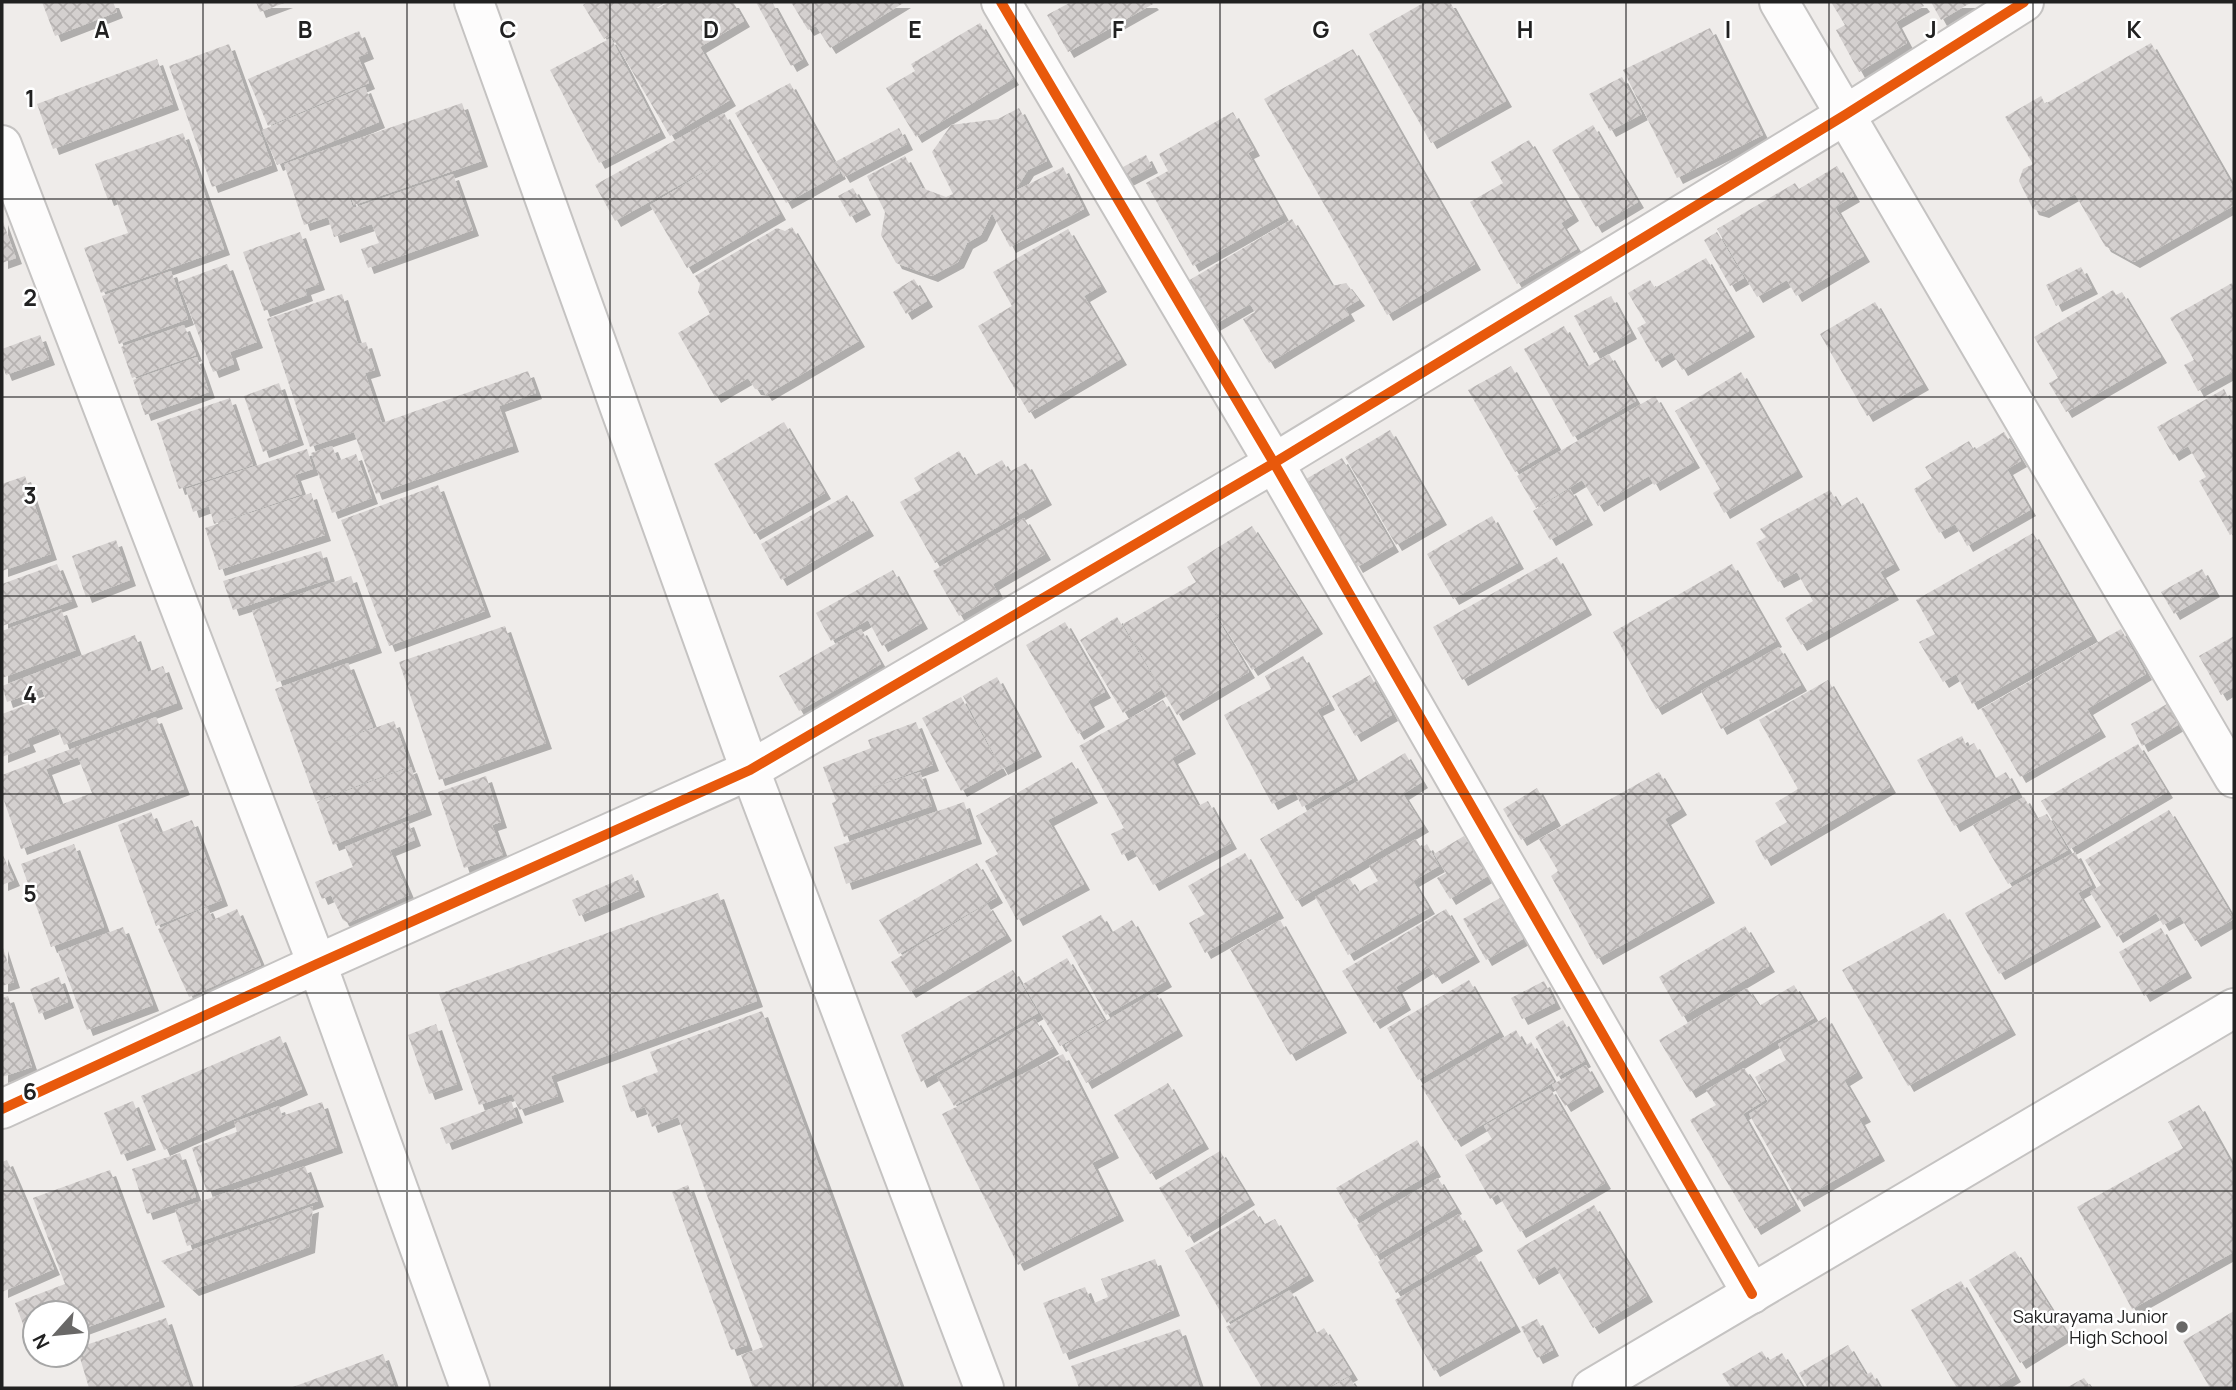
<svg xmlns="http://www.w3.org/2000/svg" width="2236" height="1390" viewBox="0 0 2236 1390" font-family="Manrope,sans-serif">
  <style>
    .building { fill: url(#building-cross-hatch); fill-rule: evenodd; filter: url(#shadow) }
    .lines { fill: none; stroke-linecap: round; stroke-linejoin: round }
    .minor-casing { stroke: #c5c3c2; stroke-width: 42 }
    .tertiary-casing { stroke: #c5c3c2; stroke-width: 42 }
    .minor { stroke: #fdfcfc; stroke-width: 38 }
    .tertiary { stroke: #fdfcfc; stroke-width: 38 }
    .cycleway-casing { stroke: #fff; stroke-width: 15 }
    .cycleway { stroke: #e8590c; stroke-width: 10 }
    .grid { fill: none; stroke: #212121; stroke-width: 2; stroke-opacity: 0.55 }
    .poi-dot { fill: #696867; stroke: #fff; stroke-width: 2.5 }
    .labels { text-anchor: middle; stroke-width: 5; stroke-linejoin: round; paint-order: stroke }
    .poi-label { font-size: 18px; fill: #212121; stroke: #fff; text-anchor: end }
    .grid-label { font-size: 23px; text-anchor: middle; font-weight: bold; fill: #212121; stroke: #fff; stroke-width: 5; stroke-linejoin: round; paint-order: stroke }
  </style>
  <defs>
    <pattern id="building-cross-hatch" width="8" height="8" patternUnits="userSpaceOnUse" patternTransform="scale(1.75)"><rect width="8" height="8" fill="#d4d0cf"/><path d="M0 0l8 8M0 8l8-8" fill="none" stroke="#b6b2b1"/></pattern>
    <filter id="shadow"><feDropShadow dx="6" dy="6" stdDeviation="0" flood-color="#0004"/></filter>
  </defs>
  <rect width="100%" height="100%" fill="#efecea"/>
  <path class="building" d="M42,2H113L117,12L55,36Z
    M256,2H287L260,12Z
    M588,2H666L639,19L669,2H733L744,21L700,47L730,100L670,136L611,35L604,39L583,5Z
    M756,2H772L803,59L791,66Z
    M791,2H905L830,48L816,26L808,30Z
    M1071,2H1151L1153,4L1068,52L1047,15Z
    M1425,2H1450L1506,101L1431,143L1369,34Z
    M1831,2H1921L1924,6L1896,22L1907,43L1859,72L1836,30L1845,25Z
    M1931,2H1972L1941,20Z
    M980,23L1013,79L916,137L886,88L915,71L911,64Z
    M1710,28L1763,135L1677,178L1623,70Z
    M359,31L368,53L358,57L369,83L268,126L248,79Z
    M611,38L660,132L599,163L550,70Z
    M2151,43L2234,188V200L2233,206L2134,262L2105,246L2075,194L2043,212L2033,209L2019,181L2023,169L2033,164L2005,117L2041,96L2045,104Z
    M229,44L272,165L212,187L169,66Z
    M1353,49L1475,264L1387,315L1264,99Z
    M157,59L173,104L53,149L37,104Z
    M1622,77L1642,114L1610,131L1589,94Z
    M790,83L840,173L786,203L735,113Z
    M365,87L379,122L277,165L262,130Z
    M462,103L482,161L354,205L345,183L353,208L453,174L473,230L368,268L361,249L379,243L372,224L334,237L328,217L304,225L284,164Z
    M1019,108L1047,161L1028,170L1015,191L1063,167L1084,209L1010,247L992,213L981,235L967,243L958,262L932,276L896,263L881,235L885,212L867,176L905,156L922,188L946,197L953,194L932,152L951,125L998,119Z
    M1233,112L1254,150L1248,153L1283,215L1193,266L1146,183L1168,171L1159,154Z
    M724,113L780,214L687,268L650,205L735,154L615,221L595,185Z
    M1593,125L1638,202L1596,227L1552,150Z
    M899,128L907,144L844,177L835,162Z
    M183,133L224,249L101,293L84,248L128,233L115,197L108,200L95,164Z
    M1529,140L1573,215L1561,223L1577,249L1517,284L1470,202L1503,183L1491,162Z
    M1146,155L1152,167L1127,180L1121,168Z
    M1837,166L1854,196L1835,207L1864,256L1796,296L1787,280L1757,297L1717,229L1795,183L1799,189Z
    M853,188L865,209L850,217L838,196Z
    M2,219L16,258L2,263Z
    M1292,219L1332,286L1346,283L1359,300L1345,308L1349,315L1269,363L1243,319L1255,312L1250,304L1214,325L1188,281Z
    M792,227L859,341L766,395L763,390L755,389L748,378L715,397L678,333L710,314L698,292L700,284L695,276L777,228L785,231Z
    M1068,229L1101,286L1084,296L1121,359L1029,413L978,326L1012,306L993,272Z
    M300,232L319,284L305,289L307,295L264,311L243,252Z
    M1717,232L1744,278L1730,286L1704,240Z
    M1706,258L1749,331L1682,370L1672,352L1656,362L1637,328L1646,323L1628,293L1650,280L1655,288Z
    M227,264L257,342L230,352L234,364L213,372L178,282Z
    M2081,267L2092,288L2056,306L2046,285Z
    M171,271L188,319L119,344L102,296Z
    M914,279L927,301L906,314L893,292Z
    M2232,283L2234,287V371L2198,391L2184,365L2194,360L2170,318Z
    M2113,290L2116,295L2122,292L2161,357L2066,412L2049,383L2058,378L2034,337Z
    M342,294L358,344L366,342L375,370L365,373L382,423L528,371L536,393L499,406L513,446L376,494L354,432L310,447L267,319Z
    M1611,296L1631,333L1594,353L1574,316Z
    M1875,302L1923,384L1867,416L1820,334Z
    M184,325L196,355L132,378L121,347Z
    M1564,326L1587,367L1609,354L1636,401L1573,437L1524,349Z
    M40,335L49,359L6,375L2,365V349Z
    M197,357L209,392L145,415L133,380Z
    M1511,366L1557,447L1515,472L1468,390Z
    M1741,372L1797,471L1724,513L1713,493L1720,489L1675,411Z
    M279,383L298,439L263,452L244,396Z
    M2224,389L2231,403L2234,401V533L2230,535L2199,481L2206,477L2188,446L2173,455L2157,427Z
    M1655,396L1694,462L1654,485L1649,476L1598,506L1582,480L1536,508L1517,476Z
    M230,398L253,465L179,489L157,423Z
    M784,422L825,493L754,534L714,464Z
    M1390,430L1441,519L1396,545L1345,457Z
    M2004,432L2021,461L2007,469L2030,510L1967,546L1955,524L1939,533L1914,489L1932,478L1925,467L1969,441L1974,450Z
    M332,446L338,461L356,454L372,498L332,513L311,453Z
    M307,449L313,469L295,475L302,494L214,524L209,506L193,512L186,489Z
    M959,451L974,476L1002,460L1009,472L1026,463L1046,499L935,563L900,502L921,490L914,478Z
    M1342,458L1393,546L1357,567L1306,479Z
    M25,476L51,554L2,571V484Z
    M438,485L485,611L389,646L341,520Z
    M1570,489L1587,519L1550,540L1533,511Z
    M1830,490L1840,507L1857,497L1894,564L1880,572L1893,594L1801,645L1785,618L1813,601L1797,572L1778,582L1756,543L1766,537L1760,529Z
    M311,493L325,535L219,570L205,528Z
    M847,495L868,530L781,580L761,544Z
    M1492,516L1518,563L1453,599L1427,554Z
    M1024,518L1045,554L993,584L998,594L959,616L933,571Z
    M1252,526L1317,628L1252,670L1198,586L1249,672L1177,715L1123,624L1196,582L1187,567Z
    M2033,533L2092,636L1972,704L1956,674L1943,682L1919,642L1935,634L1916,600Z
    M116,540L130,580L86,597L72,556Z
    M321,551L330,579L233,610L223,581Z
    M1557,557L1586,609L1462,680L1433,627Z
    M57,564L72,601L2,626V584Z
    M1732,564L1776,641L1656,709L1613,632Z
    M2202,569L2214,591L2174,614L2161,592Z
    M893,570L922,623L882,646L868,620L831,641L816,613Z
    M351,576L376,647L277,682L252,611Z
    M61,609L76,650L2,678V631Z
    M1117,617L1161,690L1123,713L1080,640Z
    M1065,622L1105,692L1088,701L1099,721L1078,734L1026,645Z
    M505,626L546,743L439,780L399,662Z
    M861,629L881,664L799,711L779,676Z
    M2121,629L2146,674L2087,709L2100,731L2020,777L1981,709Z
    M135,635L148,672L163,666L177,703L64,745L57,727L27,739L30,746L2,757V714L45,698L42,689L7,702L2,686Z
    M2234,636V687L2221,695L2199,656Z
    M1779,647L1801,685L1721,729L1701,691Z
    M1303,656L1329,704L1317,710L1354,778L1302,807L1295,792L1272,804L1224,715L1271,689L1265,676Z
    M348,663L373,727L320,748L394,721L410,766L316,801L275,689Z
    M1370,675L1392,715L1355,736L1332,696Z
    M997,677L1036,751L1002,769L963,696Z
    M1828,680L1890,787L1765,860L1755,841L1787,822L1775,803L1798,789L1759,720Z
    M961,697L1001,769L961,791L922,718Z
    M1163,700L1190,748L1172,758L1198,806L1208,801L1231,843L1153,885L1133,849L1122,855L1111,834L1124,828L1079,746Z
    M2167,704L2178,725L2142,746L2131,724Z
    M156,717L184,789L21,849L2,795V775ZM78,757L92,793L60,805L46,769Z
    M916,722L933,765L849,796L920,772L932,806L844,837L832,803L836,801L823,767L871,748L868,740Z
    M1962,736L1967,747L1974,743L1994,779L2006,772L2017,792L1954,826L1917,760Z
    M2138,744L2167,792L2070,849L2041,801Z
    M1405,753L1422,782L1403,794L1423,826L1296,901L1260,839Z
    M1072,762L1092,797L1048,820L1084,884L1017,920L985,861L998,854L976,816Z
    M411,767L426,809L333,845L317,802Z
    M1659,772L1681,809L1665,819L1709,897L1597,959L1551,876L1558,871L1539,839Z
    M486,776L501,822L492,825L503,855L464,868L438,792Z
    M1537,788L1555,820L1521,840L1503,809Z
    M2024,797L2036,819L2047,814L2068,850L2008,884L1973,825Z
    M964,802L976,838L846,884L834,847Z
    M2169,810L2234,919L2195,941L2180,916L2163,925L2156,913L2117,937L2090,892L2101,885L2085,860Z
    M151,812L160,833L192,820L222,900L156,926L118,825Z
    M408,821L415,840L390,850L409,895L348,923L343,920L331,895L322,899L315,882L353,867L345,847Z
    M1464,836L1488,876L1450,899L1437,878L1446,873L1434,854Z
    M1416,839L1421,848L1427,844L1439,866L1413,881L1429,908L1348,955L1315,897L1349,878L1358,892L1378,881L1369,866Z
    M74,844L104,927L51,947L21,864Z
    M2075,852L2092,885L2078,893L2095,921L1999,974L1965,913Z
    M2,853L14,880L2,885Z
    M1245,853L1278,912L1205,953L1189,923L1205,914L1188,886Z
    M977,863L997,897L899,954L879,920Z
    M632,874L639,891L579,916L572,900Z
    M718,893L757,1001L551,1076L558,1096L519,1110L512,1094L479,1105L439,994Z
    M1500,898L1523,939L1486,960L1463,919Z
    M987,904L1006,935L910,992L891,962Z
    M207,907L213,920L237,909L261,965L189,997L158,929Z
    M1446,909L1474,956L1436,978L1429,967L1396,987L1405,1004L1374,1023L1342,971Z
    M1944,913L2010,1029L1908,1086L1842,970Z
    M1101,915L1111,933L1132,920L1166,981L1106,1015L1062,936Z
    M1280,920L1341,1027L1290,1055L1230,949Z
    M1745,926L1769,966L1682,1017L1659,977Z
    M123,927L153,1005L87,1030L58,952Z
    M2161,928L2186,972L2144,996L2119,952Z
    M2,945L14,982L2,986Z
    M1067,958L1104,1020L1060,1046L1023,984Z
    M1013,970L1038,1013L921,1082L901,1035Z
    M59,977L68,1002L39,1014L30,989Z
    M1469,980L1499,1032L1418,1080L1387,1028Z
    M1544,981L1555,1003L1522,1019L1511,998Z
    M1794,985L1814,1018L1690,1092L1659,1040L1747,988L1759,1006Z
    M1155,992L1177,1030L1086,1083L1065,1045Z
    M8,996L32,1067L2,1077V998Z
    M762,1011L901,1388H753L741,1355L763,1347L678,1117L652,1127L645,1107L631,1112L622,1086L658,1072L650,1052Z
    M1826,1017L1857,1072L1844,1080L1865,1116L1859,1119L1879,1155L1798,1201L1749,1114L1768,1102L1755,1077L1786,1060L1778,1044Z
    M1035,1019L1053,1048L954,1106L937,1077Z
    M1563,1020L1585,1061L1557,1077L1535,1037Z
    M436,1024L457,1084L429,1094L408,1035Z
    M1516,1030L1525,1046L1531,1042L1554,1082L1455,1141L1421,1086Z
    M280,1036L302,1089L164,1150L141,1096Z
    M1063,1054L1113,1152L1092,1163L1118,1215L1018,1265L942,1114Z
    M1586,1065L1598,1086L1565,1106L1552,1085Z
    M1744,1068L1765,1100L1743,1114L1795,1205L1755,1229L1690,1120L1716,1105L1706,1090Z
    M1168,1083L1203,1143L1150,1174L1114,1115Z
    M1550,1088L1605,1183L1520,1232L1498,1194L1490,1199L1465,1155L1492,1139L1484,1126Z
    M133,1101L150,1144L121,1155L104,1113Z
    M511,1101L517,1117L446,1144L440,1128Z
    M322,1102L337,1147L207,1192L192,1148L237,1132L234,1122L279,1106L282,1116Z
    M2199,1105L2234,1168V1252L2132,1309L2077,1207L2183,1148L2168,1122Z
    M1417,1140L1435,1171L1354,1219L1336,1188Z
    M1220,1151L1249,1199L1188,1237L1159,1188Z
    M180,1153L196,1197L147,1214L132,1169Z
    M7,1160L54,1269L2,1292V1162Z
    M305,1166L318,1201L187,1246L175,1210Z
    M110,1170L159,1301L77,1331V1313H35V1347L32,1348L15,1303L65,1284L33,1198Z
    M1438,1178L1456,1208L1375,1256L1357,1225Z
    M688,1185L747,1345L731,1350L672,1192Z
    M1594,1205L1647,1296L1593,1328L1555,1266L1533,1279L1517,1250Z
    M313,1206L309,1247L193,1290L161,1261Z
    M1254,1210L1263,1225L1275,1219L1308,1275L1227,1323L1185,1251Z
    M1459,1214L1477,1245L1396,1293L1378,1262Z
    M2015,1251L2067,1334L2020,1363L1969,1280Z
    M1475,1255L1515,1326L1434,1371L1395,1300Z
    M1155,1259L1174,1310L1063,1354L1043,1303L1085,1287L1092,1304L1108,1297L1101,1279Z
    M1961,1281L2015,1376L1995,1388H1957L1911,1310Z
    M1290,1290L1315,1334L1324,1328L1352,1374L1327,1388H1262L1226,1327Z
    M2234,1311V1388H2210L2183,1341Z
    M166,1318L190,1388H89L77,1348Z
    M1537,1319L1553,1350L1537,1358L1521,1327Z
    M1180,1329L1200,1388H1079L1071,1366Z
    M1848,1345L1866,1375L1871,1372L1880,1388H1808L1799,1373Z
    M1762,1351L1768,1361L1782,1353L1803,1388H1731L1722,1374Z
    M383,1354L395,1388H290Z
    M1349,1377L1356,1388H1330Z
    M2084,1378L2091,1388H2066Z"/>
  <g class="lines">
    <g class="minor-casing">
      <path id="minor" d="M1001,2L1274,463L1752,1294
        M1779,2L2234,778
        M2,145L317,964L470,1388
        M2,1109L317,964L750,770L1274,463L1845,115L2024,2"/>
    </g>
    <g class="tertiary-casing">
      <path id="tertiary" d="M474,2L750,770L984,1388
        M1592,1388L2234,1008"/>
    </g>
    <use href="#minor" class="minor"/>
    <use href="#tertiary" class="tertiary"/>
    <g class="cycleway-casing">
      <path id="cycleway" d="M1001,2L1274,463L1752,1294
        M2,1109L317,964L750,770L1274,463L1845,115L2024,2"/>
    </g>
    <use href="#cycleway" class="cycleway"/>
  </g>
  <path class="grid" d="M203,2V1388M407,2V1388M610,2V1388M813,2V1388M1016,2V1388M1220,2V1388M1423,2V1388M1626,2V1388M1829,2V1388M2033,2V1388M2,199H2234M2,397H2234M2,596H2234M2,794H2234M2,993H2234M2,1191H2234"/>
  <circle class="poi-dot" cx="2182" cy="1327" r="7"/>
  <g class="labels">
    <g class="poi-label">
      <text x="2168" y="1323">Sakurayama Junior<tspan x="2168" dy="21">High School</tspan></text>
    </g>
  </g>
  <g class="grid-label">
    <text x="102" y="38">A</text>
    <text x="305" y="38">B</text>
    <text x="508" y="38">C</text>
    <text x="711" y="38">D</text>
    <text x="915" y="38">E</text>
    <text x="1118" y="38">F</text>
    <text x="1321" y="38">G</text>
    <text x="1525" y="38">H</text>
    <text x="1728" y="38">I</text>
    <text x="1931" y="38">J</text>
    <text x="2134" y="38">K</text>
    <text x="30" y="107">1</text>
    <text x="30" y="306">2</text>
    <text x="30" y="504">3</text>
    <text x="30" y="703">4</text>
    <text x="30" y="902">5</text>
    <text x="30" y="1100">6</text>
  </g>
  <rect width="2236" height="1390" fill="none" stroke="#212121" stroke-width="7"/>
  <g transform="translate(56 1334) rotate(243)"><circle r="33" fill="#ffffff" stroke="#a6a6a6" stroke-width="2"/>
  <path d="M0-5L12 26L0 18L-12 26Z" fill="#696867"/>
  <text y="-10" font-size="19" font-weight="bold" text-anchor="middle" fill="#212121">N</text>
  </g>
</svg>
